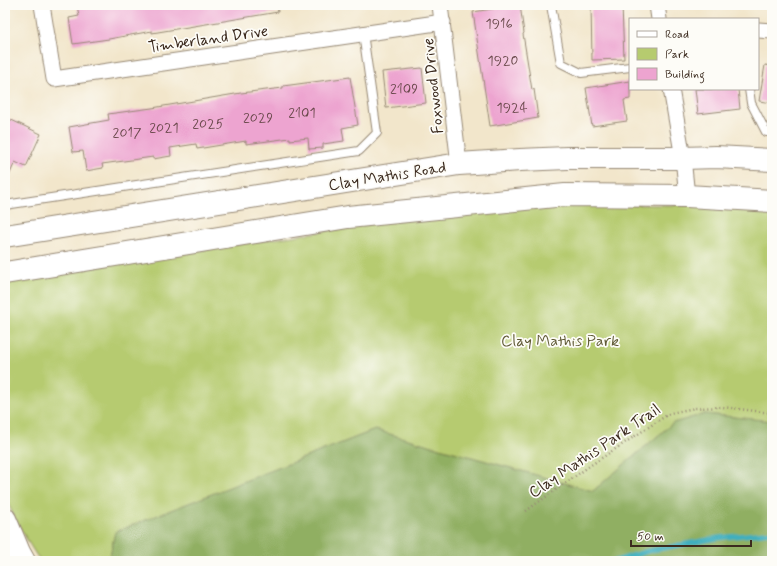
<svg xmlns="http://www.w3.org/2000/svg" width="777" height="566" viewBox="0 0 777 566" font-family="Mynerve,sans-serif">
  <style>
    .green { fill: #b6cb6f; stroke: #787a46 }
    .forest { fill: #90af62; stroke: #666c40 }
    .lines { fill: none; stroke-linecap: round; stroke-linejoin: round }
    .stream { stroke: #41afbe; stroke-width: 5 }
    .building { fill: #eda4d0 }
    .service-casing { stroke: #968874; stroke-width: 10 }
    .minor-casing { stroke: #968874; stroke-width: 17 }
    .secondary-casing { stroke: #968874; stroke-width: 24 }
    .path { stroke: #968874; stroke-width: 2.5; stroke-dasharray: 1 3; stroke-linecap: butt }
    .service { stroke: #fff; stroke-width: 8 }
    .minor { stroke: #fff; stroke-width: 15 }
    .secondary { stroke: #fff; stroke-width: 22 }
    .labels { text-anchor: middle; stroke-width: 3.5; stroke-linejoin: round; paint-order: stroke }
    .number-label { font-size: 14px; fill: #68484a }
    .street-label { font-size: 16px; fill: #3b2a1e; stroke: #fdfcf7 }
    .park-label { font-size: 16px; fill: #605a36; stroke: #fdfcf7 }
  </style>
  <rect width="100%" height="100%" fill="#fdfcf7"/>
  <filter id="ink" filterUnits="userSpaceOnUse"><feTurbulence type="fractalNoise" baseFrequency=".025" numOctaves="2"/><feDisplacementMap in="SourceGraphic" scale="8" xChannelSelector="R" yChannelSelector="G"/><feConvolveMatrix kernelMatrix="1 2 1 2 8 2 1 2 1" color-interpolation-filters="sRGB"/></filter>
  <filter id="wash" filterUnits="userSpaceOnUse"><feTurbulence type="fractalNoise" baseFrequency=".012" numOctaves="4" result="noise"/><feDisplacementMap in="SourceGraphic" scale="16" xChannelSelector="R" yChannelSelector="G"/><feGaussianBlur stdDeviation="0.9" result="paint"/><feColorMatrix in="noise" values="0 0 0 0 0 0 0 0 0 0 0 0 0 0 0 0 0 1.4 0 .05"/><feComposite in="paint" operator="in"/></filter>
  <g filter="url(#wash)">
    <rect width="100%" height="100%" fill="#f2e6cb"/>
    <path class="green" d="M561,204L772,206V421L705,414L673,423L593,491L375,430L115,532L109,561H40C27,541 15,520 5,497V284L16,279L396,220Z"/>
    <path class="forest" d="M705,414L772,421V561H109L115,532L375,430L593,491L673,423Z"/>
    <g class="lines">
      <path class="stream" d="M616,561L648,551L718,538L772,532"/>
    </g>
    <g id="blocks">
      <path class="building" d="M77,5H277L278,12L152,33V31L109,39L73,44L69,18L79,16Z
        M517,5H520L524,33L523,34L532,90L534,89L538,118L490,126L473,12Z
        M591,5H622L624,59L592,60Z
        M765,65L772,66V103L759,101Z
        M422,68L426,103L386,108L382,72Z
        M350,77L358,125L342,128L344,141L323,144V148L309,149L308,138L290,140V138L246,144V141L197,149L196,144L170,148L171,156L153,159V157L102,164L103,168L86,171L83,151L73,152L69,127L109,120L108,114L152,108L241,93L283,88V86Z
        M630,81V99L624,100L627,121L592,126L586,88Z
        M695,89H738L740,109L698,114Z
        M5,117L41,134L26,167L15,162L5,185Z"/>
    </g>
  </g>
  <g filter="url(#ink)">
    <use href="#blocks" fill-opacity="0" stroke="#968874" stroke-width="1"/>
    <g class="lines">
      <g class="service-casing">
        <path id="service" d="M551,5L561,63L581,73L630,67
          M749,89L751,103L766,132H772
          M5,205L359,151L377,133L363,33"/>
      </g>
      <g class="minor-casing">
        <path id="minor" d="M42,5L54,79L443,22
          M440,5L459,164
          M657,5L659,19
          M758,30L772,31
          M671,89L683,158L687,196
          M5,561L19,552"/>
      </g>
      <g class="secondary-casing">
        <path id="secondary" d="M5,236L459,164L520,160L567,158H683L716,157L772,160
          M5,273L348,217L565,195L687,196L772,201
          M5,519L19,552L24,561"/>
      </g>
      <path class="path" d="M526,511L591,465L670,413L695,408L723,407L772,413"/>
      <use href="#service" class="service"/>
      <use href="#minor" class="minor"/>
      <use href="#secondary" class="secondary"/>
    </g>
  </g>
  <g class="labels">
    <g class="number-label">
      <text x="499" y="28">1916</text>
      <text x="503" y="65">1920</text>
      <text x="404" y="93">2109</text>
      <text x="512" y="112">1924</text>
      <text x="302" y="117">2101</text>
      <text x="258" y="122">2029</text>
      <text x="208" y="128">2025</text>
      <text x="164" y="132">2021</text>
      <text x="127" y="137">2017</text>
    </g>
    <g class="street-label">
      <text transform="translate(208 38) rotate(-8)" y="6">Timberland Drive</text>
      <text transform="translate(432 86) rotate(-96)" y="6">Foxwood Drive</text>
      <text transform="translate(387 175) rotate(-9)" y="6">Clay Mathis Road</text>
      <text transform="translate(594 450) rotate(-34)" y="6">Clay Mathis Park Trail</text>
    </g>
    <g class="park-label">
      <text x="560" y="346">Clay Mathis Park</text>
    </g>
  </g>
  <rect width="777" height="566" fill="none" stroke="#fdfcf7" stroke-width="20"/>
  <rect x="629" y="18" width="130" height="72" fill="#fdfcf7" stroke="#afa8a0"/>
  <rect x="637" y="31" width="20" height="6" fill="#ffffff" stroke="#afa8a0"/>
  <text x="665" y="38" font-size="12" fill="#3b2a1e">Road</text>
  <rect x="637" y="48" width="20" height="12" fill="#b6cb6f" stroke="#afa8a0"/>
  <text x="665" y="58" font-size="12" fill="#3b2a1e">Park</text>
  <rect x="637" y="68" width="20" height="12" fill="#eda4d0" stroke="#afa8a0"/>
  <text x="665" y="78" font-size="12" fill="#3b2a1e">Building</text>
  <path d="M631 540v6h120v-6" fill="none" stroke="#3b2a1e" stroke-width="2"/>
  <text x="637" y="540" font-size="12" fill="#3b2a1e" stroke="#fdfcf7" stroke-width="3" paint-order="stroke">50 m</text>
</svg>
